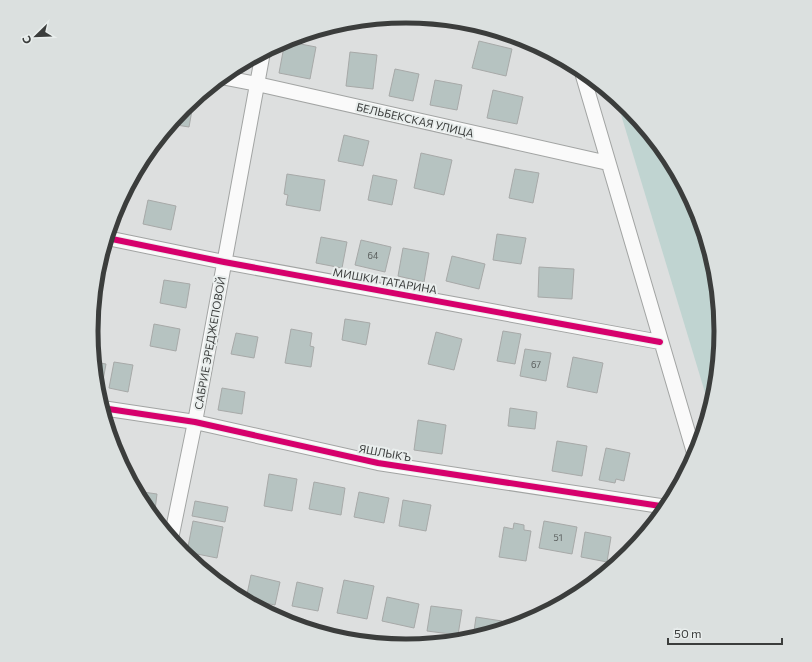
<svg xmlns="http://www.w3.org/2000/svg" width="812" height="662" viewBox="0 0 812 662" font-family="Commissioner,sans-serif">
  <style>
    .green { fill: #c0d4d1 }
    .building { fill: #b6c3c1; stroke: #a7a9a8 }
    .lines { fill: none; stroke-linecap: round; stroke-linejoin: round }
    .minor-casing { stroke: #a2a4a3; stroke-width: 16 }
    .minor { stroke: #fafafa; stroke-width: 14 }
    .cycleway-casing { stroke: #e9eeed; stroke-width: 8 }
    .cycleway { stroke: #d6006c; stroke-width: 6 }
    .labels { text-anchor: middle; stroke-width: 4; stroke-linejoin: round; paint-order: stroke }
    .number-label { font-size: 9px; fill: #5a5e5d }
    .street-label { font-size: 11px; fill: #3b3d3c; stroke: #e9eeed }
    .rim { fill: none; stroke: #3b3d3c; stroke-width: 5 }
  </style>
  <rect width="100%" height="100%" fill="#dddfdf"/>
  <path class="green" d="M616,98L629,108L668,156L697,211L715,270L721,331L715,393L710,409Z"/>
  <path class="building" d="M326,28L325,34L314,31Z
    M285,41L316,47L310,79L279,73Z
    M479,41L512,49L506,76L472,68Z
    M350,52L377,55L373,89L346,86Z
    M395,69L419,74L413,101L389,96Z
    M435,80L462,85L457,110L430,105Z
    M493,90L523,97L517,124L487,118Z
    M194,99L189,127L170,124L183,108Z
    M344,135L369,141L363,166L338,161Z
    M421,153L452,160L444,195L414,188Z
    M515,169L539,173L533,203L509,198Z
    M287,174L325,180L320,211L286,205L288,195L284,194Z
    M373,175L397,180L392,205L368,200Z
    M121,199L117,220L112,219L115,210Z
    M148,200L176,206L171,230L143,224Z
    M497,234L526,238L521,264L493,260Z
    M321,237L347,242L342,268L316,263Z
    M361,240L391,247L385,272L355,265Z
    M403,248L429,253L424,282L398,276Z
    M452,256L485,264L479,289L446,281Z
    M539,267L574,269L572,299L538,297Z
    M164,280L190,284L186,308L160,303Z
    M345,319L370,323L366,345L342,340Z
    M154,324L180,329L176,351L150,346Z
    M291,329L312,333L310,346L314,347L311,367L285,363Z
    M503,331L521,334L515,364L497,361Z
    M436,332L462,339L454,370L428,364Z
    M236,333L258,337L254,358L231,354Z
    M525,349L551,353L546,381L520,376Z
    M573,357L603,363L597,393L567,387Z
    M94,362L106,364L102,386L96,385Z
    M114,362L133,365L128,392L109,388Z
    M222,388L245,392L242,414L218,410Z
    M510,408L537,412L535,429L508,426Z
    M418,420L446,425L442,454L414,450Z
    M557,441L587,446L582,476L552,471Z
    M606,448L630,453L624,481L616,479L615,483L599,480Z
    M269,474L297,479L292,511L264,506Z
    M314,482L345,488L341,515L309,509Z
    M136,491L157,494L154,518L144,506Z
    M359,492L389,498L384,523L354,517Z
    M403,500L431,505L426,531L399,526Z
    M195,501L228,507L225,522L192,516Z
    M193,521L223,527L217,558L187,552Z
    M544,521L577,527L572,554L539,548Z
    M514,523L524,525V530L531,531L526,561L499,557L504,527L513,529Z
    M585,532L611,537L607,562L581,557Z
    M251,575L280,582L275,605L246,599Z
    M344,580L374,586L367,619L337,613Z
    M297,582L323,588L318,611L292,606Z
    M387,597L419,604L414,628L382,621Z
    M431,606L462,610L458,635L427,631Z
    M476,617L502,621L500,630L473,638Z"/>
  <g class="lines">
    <g class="minor-casing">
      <path id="minor" d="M581,69L695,456
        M221,77L257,84L608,163
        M107,238L224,262L660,342
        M102,408L195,422L378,463L667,507
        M171,539L195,422L263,52"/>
    </g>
    <use href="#minor" class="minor"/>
    <g class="cycleway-casing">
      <path id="cycleway" d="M107,238L224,262L660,342
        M102,408L195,422L378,463L667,507"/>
    </g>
    <use href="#cycleway" class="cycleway"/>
  </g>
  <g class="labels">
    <g class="number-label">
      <text x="373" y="259">64</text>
      <text x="536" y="368">67</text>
      <text x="558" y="541">51</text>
    </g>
    <g class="street-label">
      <text transform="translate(415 120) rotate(13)" y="4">БЕЛЬБЕКСКАЯ УЛИЦА</text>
      <text transform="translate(385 281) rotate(10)" y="4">МИШКИ ТАТАРИНА</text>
      <text transform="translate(210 343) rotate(-80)" y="4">САБРИЕ ЭРЕДЖЕПОВОЙ</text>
      <text transform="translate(385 453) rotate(10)" y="4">ЯШЛЫКЪ</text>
    </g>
  </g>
  <path d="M0 0H812V662H0ZM98 331a308 308 0 1 1 616 0a308 308 0 1 1-616 0Z" fill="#dbe0df" fill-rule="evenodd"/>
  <path class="rim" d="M98 331a308 308 0 1 1 616 0a308 308 0 1 1-616 0Z"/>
  <g transform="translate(36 36) rotate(247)" stroke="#e9eeed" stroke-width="3" paint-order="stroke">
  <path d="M0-3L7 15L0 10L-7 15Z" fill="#3b3d3c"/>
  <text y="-6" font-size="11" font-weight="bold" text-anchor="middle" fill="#3b3d3c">С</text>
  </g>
  <path d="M668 638v6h114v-6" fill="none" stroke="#3b3d3c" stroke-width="2"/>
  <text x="674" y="638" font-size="12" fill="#3b3d3c" stroke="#e9eeed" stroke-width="3" paint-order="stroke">50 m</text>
</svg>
